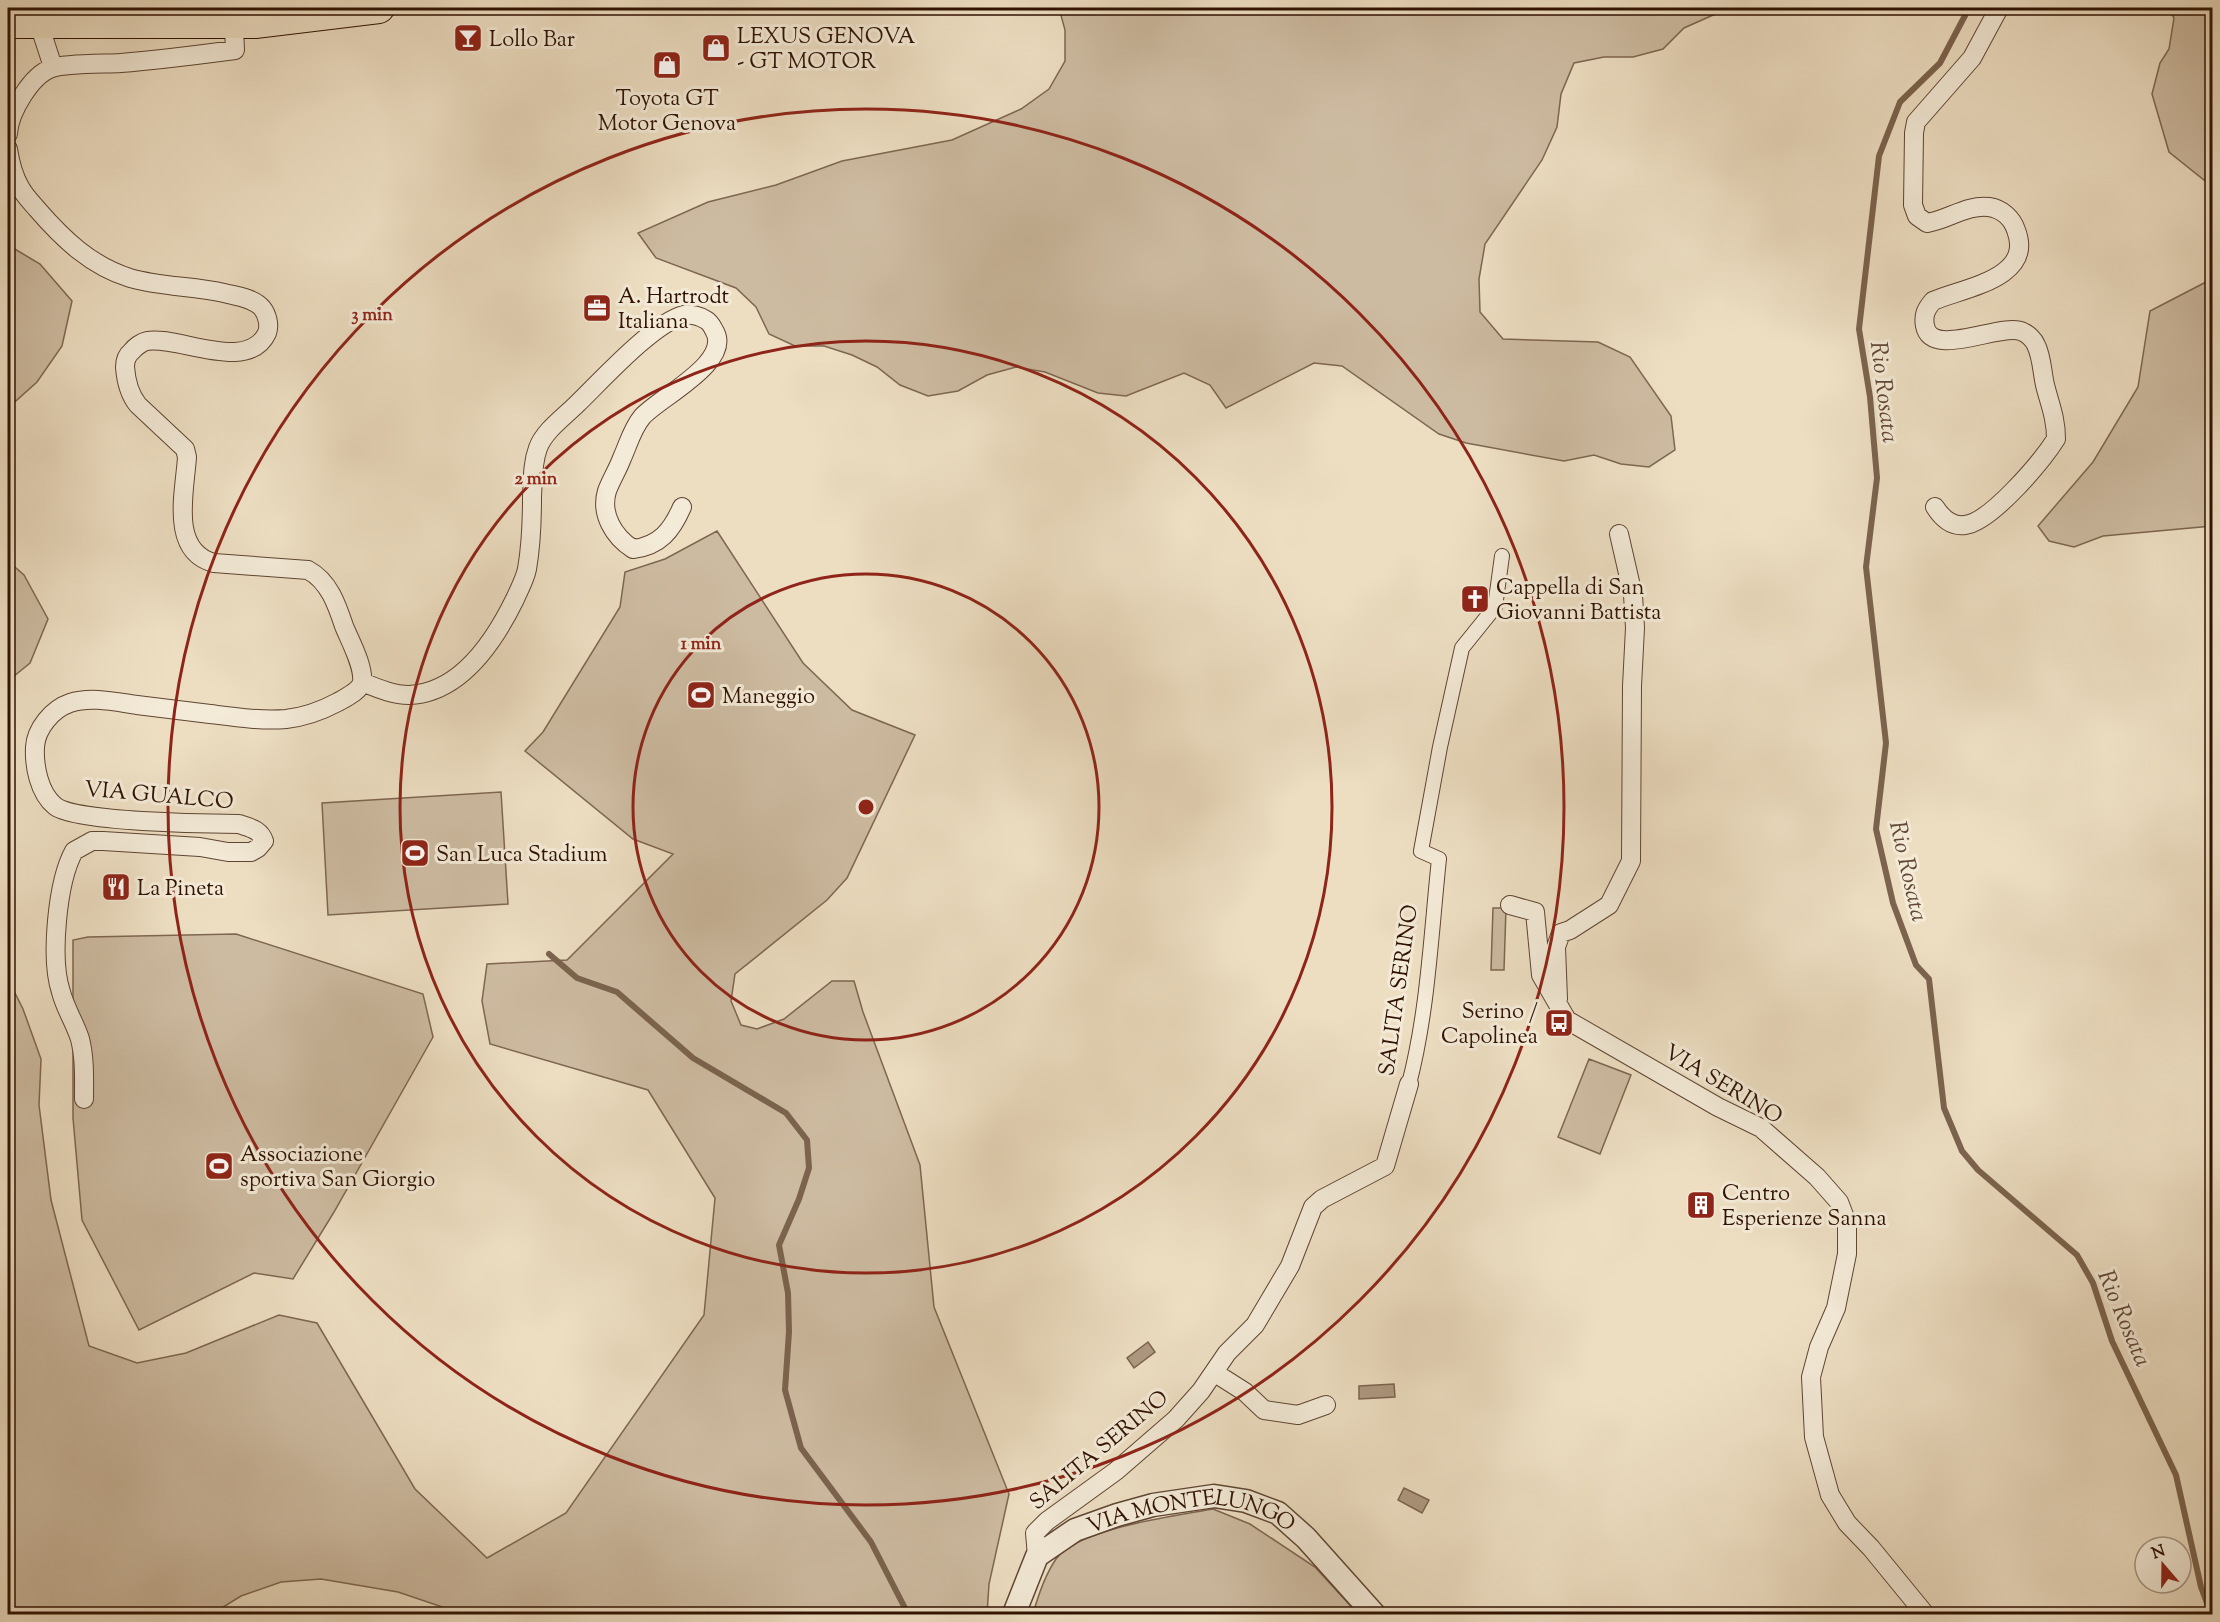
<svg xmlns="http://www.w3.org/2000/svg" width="2220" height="1622" viewBox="0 0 2220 1622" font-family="'Sorts Mill Goudy',serif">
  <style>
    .green { fill: #cdbba1; stroke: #7e6652; stroke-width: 1.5 }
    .water { fill: #ad9981; stroke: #7b634e; stroke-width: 1.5 }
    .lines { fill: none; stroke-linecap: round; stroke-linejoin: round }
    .stream { stroke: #7b634e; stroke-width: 6 }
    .pedestrian-casing { stroke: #5f4532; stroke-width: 16 }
    .minor-casing { stroke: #5f4532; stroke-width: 20 }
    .tertiary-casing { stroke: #5f4532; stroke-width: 25 }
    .primary-casing { stroke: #301202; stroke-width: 32 }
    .pedestrian { stroke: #f3ead7; stroke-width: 14 }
    .minor { stroke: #f3ead7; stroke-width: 18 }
    .tertiary { stroke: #f3ead7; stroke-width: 22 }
    .primary { stroke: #eddec2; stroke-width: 30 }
    .ring { fill: none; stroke: #8f2418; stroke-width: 3 }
    .labels { text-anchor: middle; stroke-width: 6; stroke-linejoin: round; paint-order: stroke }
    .poi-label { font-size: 22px; fill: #301202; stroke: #f3ead7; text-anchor: start }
    .street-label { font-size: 22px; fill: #301202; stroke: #f3ead7 }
    .water-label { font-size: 24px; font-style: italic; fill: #624835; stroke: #f3ead7 }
    .centre { fill: #8f2418; stroke: #f3ead7; stroke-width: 3 }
    .ring-label { font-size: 18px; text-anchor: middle; font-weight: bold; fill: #8f2418; stroke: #f3ead7; stroke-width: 6; stroke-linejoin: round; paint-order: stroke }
  </style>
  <rect width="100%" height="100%" fill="#eddec2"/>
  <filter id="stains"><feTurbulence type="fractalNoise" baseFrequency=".00333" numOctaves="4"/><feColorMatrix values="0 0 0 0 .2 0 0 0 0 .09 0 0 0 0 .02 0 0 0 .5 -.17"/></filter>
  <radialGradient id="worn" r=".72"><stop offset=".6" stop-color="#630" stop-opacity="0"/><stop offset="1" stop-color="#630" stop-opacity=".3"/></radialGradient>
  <path class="green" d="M1059,8H1729L1684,28L1663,49L1633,57H1604L1574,63L1561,94L1557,127L1542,160L1485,244L1479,279L1480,312L1503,339L1598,342L1630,357L1671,416L1675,450L1649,467L1621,464L1594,455L1564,461L1466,443L1439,434L1342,366L1314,363L1226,408L1210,385L1184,373L1126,396L1098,393L1045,372L1016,367L987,375L958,391L928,396L900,385L877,367L852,355L824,346H795L769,334L756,307L736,288L656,258L638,233L708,202L776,185L842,161L952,140L1021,109L1049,89L1065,61V30Z
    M2168,8H2212V182L2204,180L2169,152L2152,94L2160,63L2169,49L2174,18Z
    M8,245L40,264L72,301L62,346L37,382L8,408Z
    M2208,281L2212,284V526L2103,536L2074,547L2049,541L2038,526L2093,462L2138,387L2150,311Z
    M717,531L803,663L852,710L915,735L847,878L827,900L735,974L731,1001L741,1025L757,1029L784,1019L832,981H854L863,1012L920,1165L934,1307L1009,1494L989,1584L987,1614H463L398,1592L321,1579L281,1582L241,1596L212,1614H8V979L23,1009L41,1059L39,1105L51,1200L89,1346L137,1363L186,1353L279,1315L317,1323L415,1489L487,1558L566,1513L704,1315L715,1198L648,1090L490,1044L482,1001L487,964L567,960L673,854L633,839L525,751L543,732L620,607L625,572L665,559Z
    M8,561L24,575L48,619L30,663L8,681Z
    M501,792L508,904L328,915L322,803Z
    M1493,908H1506L1504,970H1491Z
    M236,934L423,994L433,1037L334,1212L293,1279L254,1273L139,1330L82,1220L73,1118V940L88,937Z
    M1589,1059L1631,1075L1600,1154L1558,1137Z
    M1213,1509L1250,1524L1315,1567L1358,1614H1033C1038,1596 1045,1575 1056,1559C1078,1528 1176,1516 1213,1509Z"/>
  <path class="water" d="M1148,1342L1155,1352L1134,1368L1127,1358Z
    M1394,1384L1395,1397L1359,1399V1386Z
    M1404,1488L1429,1500L1422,1513L1398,1500Z"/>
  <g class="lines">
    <path class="stream" d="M1969,8L1940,63L1900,102L1879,156L1859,329L1870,397L1877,478L1866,567L1886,743L1876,829L1893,903L1916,965L1929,979L1944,1108L1962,1151L1978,1170L2077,1255L2093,1283L2112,1341L2176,1475L2201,1587L2211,1614
      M549,954L577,978L617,992L693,1058L786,1113L807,1140L809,1168L799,1199L779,1245L788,1293L789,1332L785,1390L801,1448L871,1542L908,1614"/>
    <g class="pedestrian-casing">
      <path id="pedestrian" d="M1409,1084C1428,1011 1431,934 1439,859L1421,851L1440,747L1462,648L1495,607L1502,556"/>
    </g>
    <g class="minor-casing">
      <path id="minor" d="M39,24L53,67
        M8,134C9,113 31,75 52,68C66,63 104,64 121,63C159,60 197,55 235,50L233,8
        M8,149C10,162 13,175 20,187C24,195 31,202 37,209C63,239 91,266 130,278C161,287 194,286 224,293C236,296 254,298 262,308C267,314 270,325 267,333C248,374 177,335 147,341C142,342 135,347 132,351C127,355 125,361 125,367C126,381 129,394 138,405L185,449L187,457C185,491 169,551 214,563L308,570C329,581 337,605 344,626C350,641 364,666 362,682C360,691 345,698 338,702C323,710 304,717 286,719C261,721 234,717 210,714C185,711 161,708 137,705C116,702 91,696 70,703C52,709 36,729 35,747C34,766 39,793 55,806C74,822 208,824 239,824C250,828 260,829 264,841L258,848L251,852H228L200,847L103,841H92L74,851C57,882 50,959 61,992C65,1008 75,1023 80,1039C85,1059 84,1079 84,1099
        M1935,507C1942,518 1952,527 1965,525C1991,522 2042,461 2056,439C2056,418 2050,405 2045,385C2042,372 2042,357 2036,345C2034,340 2028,334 2023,332C2003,321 1932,360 1925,326C1923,315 1926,309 1933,301C1962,288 2035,279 2016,230C2012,218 2002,209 1989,207C1968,204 1947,220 1927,223L1917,216L1913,205L1914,133L1916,122L1972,58L1999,8
        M362,682C377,688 393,695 409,695C461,693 495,640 515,599C519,590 525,579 527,569C531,546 532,521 532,497C533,481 532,464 538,448C544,431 564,417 577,404C601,381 653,323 684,315C691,314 700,316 706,320C710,322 712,326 714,330C734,362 658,398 642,417C632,429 628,445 622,458C618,469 611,480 607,491C600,514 614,537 633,549C660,546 672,530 682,507
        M1510,905L1535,912L1541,975L1567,1020L1718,1107L1761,1128L1817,1177L1839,1202L1847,1223V1254L1836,1308L1819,1347L1811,1377L1814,1437L1830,1495L1847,1523L1871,1548L1925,1614
        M1558,999L1556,947L1561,933L1570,930L1609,905L1631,861L1632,686L1635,628L1633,595L1619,534
        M1215,1373L1245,1392L1264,1410L1298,1415L1326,1405
        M1037,1556L1035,1533L1047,1521L1116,1471L1176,1419L1201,1391L1227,1353L1255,1325L1290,1266L1313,1207L1322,1199L1385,1166L1409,1084"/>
    </g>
    <g class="tertiary-casing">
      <g id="tertiary">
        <path id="s1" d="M1014,1614L1037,1556L1075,1530L1117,1515L1153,1505L1214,1496L1246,1501L1278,1513L1306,1538L1374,1614"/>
      </g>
    </g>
    <g class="primary-casing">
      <path id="primary" d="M8,23H255L379,8"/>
    </g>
    <use href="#pedestrian" class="pedestrian"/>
    <use href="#minor" class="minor"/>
    <use href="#tertiary" class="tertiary"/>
    <use href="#primary" class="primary"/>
  </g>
  <g class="ring">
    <circle cx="866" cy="807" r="233"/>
    <circle cx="866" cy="807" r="466"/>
    <circle cx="866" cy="807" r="698"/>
  </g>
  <defs>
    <g id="bar-square" transform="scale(1.5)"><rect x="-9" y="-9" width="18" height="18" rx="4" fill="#8f2418" stroke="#f3ead7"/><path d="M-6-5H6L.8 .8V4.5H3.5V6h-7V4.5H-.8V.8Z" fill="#fff"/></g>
    <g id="shop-square" transform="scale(1.5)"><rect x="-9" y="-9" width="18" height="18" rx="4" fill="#8f2418" stroke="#f3ead7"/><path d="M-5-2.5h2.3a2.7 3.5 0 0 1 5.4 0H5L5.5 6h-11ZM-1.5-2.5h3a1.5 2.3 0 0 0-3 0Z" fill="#fff"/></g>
    <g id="office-square" transform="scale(1.5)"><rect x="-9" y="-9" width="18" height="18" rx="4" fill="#8f2418" stroke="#f3ead7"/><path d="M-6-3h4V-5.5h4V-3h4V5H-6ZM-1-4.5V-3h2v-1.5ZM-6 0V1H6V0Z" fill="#fff"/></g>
    <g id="church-square" transform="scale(1.5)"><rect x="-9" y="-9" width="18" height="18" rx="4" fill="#8f2418" stroke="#f3ead7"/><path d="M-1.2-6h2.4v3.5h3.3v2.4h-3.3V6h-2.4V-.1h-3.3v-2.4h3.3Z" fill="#fff"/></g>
    <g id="stadium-square" transform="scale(1.5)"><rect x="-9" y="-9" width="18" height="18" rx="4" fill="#8f2418" stroke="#f3ead7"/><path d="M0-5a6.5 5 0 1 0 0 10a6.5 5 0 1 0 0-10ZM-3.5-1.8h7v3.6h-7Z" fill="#fff"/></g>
    <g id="restaurant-square" transform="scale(1.5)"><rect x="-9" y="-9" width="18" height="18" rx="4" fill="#8f2418" stroke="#f3ead7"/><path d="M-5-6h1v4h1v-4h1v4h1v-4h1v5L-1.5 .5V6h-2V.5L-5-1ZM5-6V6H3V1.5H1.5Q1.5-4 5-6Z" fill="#fff"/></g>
    <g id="bus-square" transform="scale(1.5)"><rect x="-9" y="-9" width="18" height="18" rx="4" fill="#8f2418" stroke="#f3ead7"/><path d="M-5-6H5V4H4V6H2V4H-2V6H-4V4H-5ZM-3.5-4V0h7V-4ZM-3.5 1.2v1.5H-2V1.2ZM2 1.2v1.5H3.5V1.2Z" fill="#fff"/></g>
    <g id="building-square" transform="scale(1.5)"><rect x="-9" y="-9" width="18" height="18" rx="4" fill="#8f2418" stroke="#f3ead7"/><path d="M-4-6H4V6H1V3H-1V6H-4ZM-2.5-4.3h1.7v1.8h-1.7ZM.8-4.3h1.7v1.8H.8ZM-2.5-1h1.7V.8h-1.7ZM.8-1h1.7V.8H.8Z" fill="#fff"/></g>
  </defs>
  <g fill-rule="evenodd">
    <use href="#bar-square" x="468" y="38"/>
    <use href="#shop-square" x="716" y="48"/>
    <use href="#shop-square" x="667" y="65"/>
    <use href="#office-square" x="597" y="308"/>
    <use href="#church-square" x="1475" y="599"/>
    <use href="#stadium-square" x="701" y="695"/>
    <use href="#stadium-square" x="415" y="853"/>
    <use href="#restaurant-square" x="116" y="887"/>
    <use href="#bus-square" x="1559" y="1023"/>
    <use href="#stadium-square" x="219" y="1166"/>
    <use href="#building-square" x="1701" y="1205"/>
  </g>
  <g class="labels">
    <g class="poi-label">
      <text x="737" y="43">LEXUS GENOVA<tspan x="737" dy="25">- GT MOTOR</tspan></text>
      <text x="489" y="46">Lollo Bar</text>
      <text x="667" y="105" text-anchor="middle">Toyota GT<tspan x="667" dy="25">Motor Genova</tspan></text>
      <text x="618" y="303">A. Hartrodt<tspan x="618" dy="25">Italiana</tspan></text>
      <text x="1496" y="594">Cappella di San<tspan x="1496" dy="25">Giovanni Battista</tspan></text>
      <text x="722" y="703">Maneggio</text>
      <text x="436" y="861">San Luca Stadium</text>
      <text x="137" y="895">La Pineta</text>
      <text x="1538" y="1018" text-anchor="end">Serino /<tspan x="1538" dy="25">Capolinea</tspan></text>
      <text x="240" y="1161">Associazione<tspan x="240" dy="25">sportiva San Giorgio</tspan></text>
      <text x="1722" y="1200">Centro<tspan x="1722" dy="25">Esperienze Sanna</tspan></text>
    </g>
    <g class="street-label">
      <text transform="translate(159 794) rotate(5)" y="8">VIA GUALCO</text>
      <text transform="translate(1397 990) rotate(-82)" y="8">SALITA SERINO</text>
      <text transform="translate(1724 1083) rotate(31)" y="8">VIA SERINO</text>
      <text transform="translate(1098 1449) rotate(-40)" y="8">SALITA SERINO</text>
      <text dy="8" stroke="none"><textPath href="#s1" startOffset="230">VIA MONTELUNGO</textPath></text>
    </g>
    <g class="water-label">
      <text transform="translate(1885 392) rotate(83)" y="8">Rio Rosata</text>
      <text transform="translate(1909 871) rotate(77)" y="8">Rio Rosata</text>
      <text transform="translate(2125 1318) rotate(67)" y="8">Rio Rosata</text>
    </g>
  </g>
  <circle cx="866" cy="807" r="9" class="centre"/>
  <g class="ring-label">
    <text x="372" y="320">3 min</text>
    <text x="536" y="484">2 min</text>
    <text x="701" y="649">1 min</text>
  </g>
  <rect width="2220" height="1622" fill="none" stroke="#eddec2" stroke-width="30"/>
  <rect x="9" y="9" width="2202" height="1604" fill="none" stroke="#301202" stroke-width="3"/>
  <rect x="15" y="15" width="2190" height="1592" fill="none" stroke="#301202" stroke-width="1.5"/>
  <g transform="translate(2163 1565) rotate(340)"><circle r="28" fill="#f3ead7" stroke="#a59482" stroke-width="1.5"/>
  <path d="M0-4.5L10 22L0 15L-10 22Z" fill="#8f2418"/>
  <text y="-9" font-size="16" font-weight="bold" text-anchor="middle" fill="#301202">N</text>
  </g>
  <rect width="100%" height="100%" filter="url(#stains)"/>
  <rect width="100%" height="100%" fill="url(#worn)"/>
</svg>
